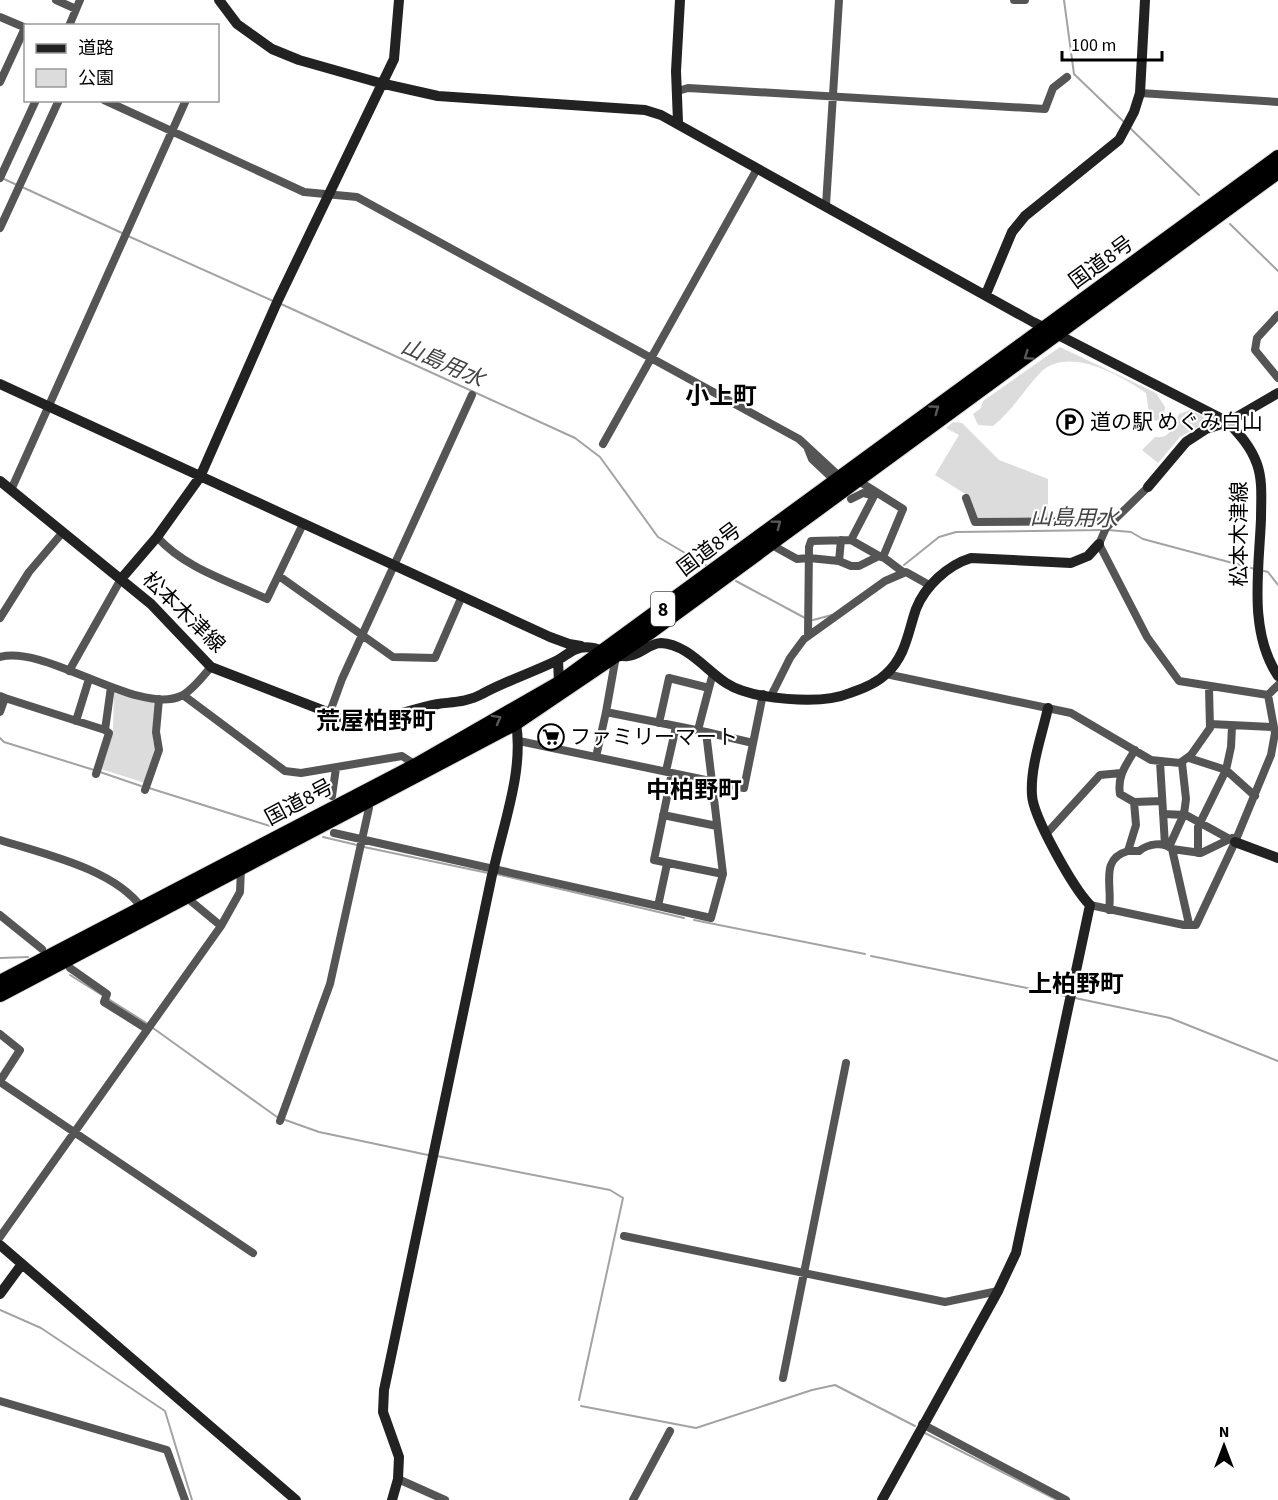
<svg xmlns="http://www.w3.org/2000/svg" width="1278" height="1500" viewBox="0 0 1278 1500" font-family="'Source Sans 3','Noto Sans JP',sans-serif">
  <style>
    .green { fill: #dcdcdc }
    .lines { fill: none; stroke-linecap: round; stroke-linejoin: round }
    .stream { stroke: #a3a3a3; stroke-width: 2 }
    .highway-casing { stroke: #dbdbdb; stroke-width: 16 }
    .street { stroke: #555; stroke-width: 8 }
    .secondary { stroke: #222; stroke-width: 10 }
    .highway { stroke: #000; stroke-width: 14 }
    .oneway { stroke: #595959 }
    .labels { text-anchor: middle; stroke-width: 4.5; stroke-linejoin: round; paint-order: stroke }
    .shield { fill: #fff; stroke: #4c4c4c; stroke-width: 1.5 }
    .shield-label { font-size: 20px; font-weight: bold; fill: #000 }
    .street-label { font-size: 21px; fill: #000; stroke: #fff }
    .poi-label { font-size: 21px; fill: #000; stroke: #fff; text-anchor: start }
    .water-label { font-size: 22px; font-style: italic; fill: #444; stroke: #fff }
    .quarter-label { font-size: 24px; font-weight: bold; fill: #000; stroke: #fff }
  </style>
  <rect width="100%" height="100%" fill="#fff"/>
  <path class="green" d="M1060,347L1156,393L1165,407L1164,415L1157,421L1150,419L1146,393C1120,375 1067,345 1040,373C1024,390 1011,412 993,426L978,425L973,414L981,408L983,401Z
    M1190,410L1207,418V422L1180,437L1158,463L1142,450L1155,437C1171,439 1173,426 1179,414Z
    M953,422L962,423L999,460L1048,479V520H980L976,518L967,495L935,475L959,435L946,428Z
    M114,693L157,702L153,741L156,747L145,783L101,769L113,730Z"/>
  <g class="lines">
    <path class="stream" d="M1064,0L1074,74L1124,122
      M1130,128L1199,195
      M4,179L17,185
      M22,187L122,233
      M1230,224L1278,271
      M128,236L273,301
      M281,304L575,438L600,457L658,537L707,566
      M1108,530L1131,532L1143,539L1255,569
      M904,565L939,537L956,532L1102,530
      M1260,570L1268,572L1278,585
      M736,581L805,618
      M813,620L832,615
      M0,738L4,742L94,770
      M100,772L141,786
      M149,788L273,827
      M323,837L357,845
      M364,847L488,873
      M496,874L684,918
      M694,920L865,954
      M871,956L1066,996
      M0,958L28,957
      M70,975L148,1024
      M1075,998L1170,1018L1278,1061
      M153,1028L277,1117L319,1132L428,1155
      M437,1156L610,1190L623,1198L579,1400
      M0,1310L41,1328L165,1411L192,1500
      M581,1406L696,1428L812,1390L835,1385L915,1426
      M923,1432L1057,1500"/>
    <g class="highway-casing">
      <path id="highway" d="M0,982L416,765L559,683L1278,157
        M0,995L516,723L649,633L1278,172"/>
    </g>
    <path class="street" d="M56,0L76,9
      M1014,0H1025
      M0,17L26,28
      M69,26L80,0
      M0,82L25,28
      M678,91L688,88L1045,109L1053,88L1067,77
      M1140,93L1278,102
      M104,100L304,192L357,197L799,439L840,477
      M0,178L36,100
      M826,205L839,0
      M0,228L59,100
      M1278,315L1257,338L1255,350L1278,378
      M603,444L757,169
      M808,449L812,459L829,475
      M857,480L903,509L883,557L903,572
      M1148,487L1106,528L1099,544L1147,637L1179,681L1268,695
      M11,490L186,100
      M966,498L975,522L1114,521
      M851,499L863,493L874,496
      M157,537C186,569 229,581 267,599L303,524
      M851,540L881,557
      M770,544L797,559L809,558L839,561L851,566H859L879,556L883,557
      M839,561L841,540
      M279,576L393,657L435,658L462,596
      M0,618L29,572L63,532
      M808,636L809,547L811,541L851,540L876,492
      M0,657C45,644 138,716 181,696C192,691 203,676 211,667
      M69,671L121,579
      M886,674L1071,713L1151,760L1180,763L1191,755L1210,728L1209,688
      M183,695L285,771L301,773L402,756L416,765
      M1268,695L1278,685
      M0,696L5,698L0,712
      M771,696L790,658L804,639L885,581L906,572L931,586
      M5,698L105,730L111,687
      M330,712L342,679L472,395
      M76,721L89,679
      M659,723L669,678L709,688L713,673
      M1210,724L1273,727
      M698,730L709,688
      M706,732L753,743
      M519,741L744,788L763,694
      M596,757L606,712
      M1189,758L1226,770L1255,796
      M1160,762L1165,845
      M666,771L676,727
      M672,773L654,860L723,874
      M96,774L109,733L105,730
      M145,790L159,750L156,732L159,699
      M332,796L336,768
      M1134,802L1162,801
      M1163,814L1186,815L1235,842
      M663,815L717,826
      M334,833L711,918L723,874L706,732L606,712L616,656
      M1047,833L1100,775L1121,773
      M0,840C44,854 114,869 142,908
      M1169,847L1184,814L1186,799L1182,763
      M1172,849L1201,853L1232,838
      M1128,851H1139C1148,844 1163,841 1172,849L1189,924
      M1198,853V827L1226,770L1231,747L1232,726
      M186,897L221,926
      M1090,905L1184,925H1196L1235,842L1271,755L1275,733L1268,695
      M658,906L667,864
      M1109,910C1113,886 1099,859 1128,851L1136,825L1134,802L1120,794C1117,776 1126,765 1135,750
      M0,915L42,949
      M70,968L107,994L104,1002L147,1029
      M0,1034L20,1050L0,1081
      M0,1082L253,1253
      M280,1121L330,984L369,808L365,802
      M624,1236L945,1302L998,1291
      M0,1237L221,926L240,892L241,868
      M783,1378L846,1063
      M0,1401L167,1450L185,1500
      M922,1424L1066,1500
      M398,1479L445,1500
      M633,1500L670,1431"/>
    <path class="secondary" d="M219,0L237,24L272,49L299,60L380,83L438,96L645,110L661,115L1033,322L1228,422C1240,435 1251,447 1257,464C1263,481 1261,500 1261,519C1259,570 1248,631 1278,676
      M678,122L676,71L680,0
      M986,294L1012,232L1025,216L1119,140L1134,112L1140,93L1145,0
      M0,384L550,637L569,644L581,646
      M0,481L151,604L211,667L340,717C383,724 398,712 438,704C452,702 468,702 482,694C506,681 531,673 556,661C565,657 570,650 580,648C597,644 611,658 628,656C641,655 649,643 661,643C687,644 707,671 726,683C752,700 822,705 850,693C862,689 877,683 886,674C906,656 908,632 916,609C925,586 948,565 971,558L1071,563L1088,556L1099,544
      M1148,487L1186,442L1206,429L1228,422L1278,393
      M121,579L157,537L200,477L278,300L394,59L399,0
      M558,660L559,683
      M1235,842L1278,858
      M493,872C503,825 524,771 516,723
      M0,1245L296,1500
      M0,1294L22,1264
      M392,1500L398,1479L399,1457L383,1412L384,1390L492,875
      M882,1500L998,1291L1016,1253L1090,905C1074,889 1033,817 1032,795C1030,767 1042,735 1048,708"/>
    <use href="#highway" class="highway"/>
  </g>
  <defs><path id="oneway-chevron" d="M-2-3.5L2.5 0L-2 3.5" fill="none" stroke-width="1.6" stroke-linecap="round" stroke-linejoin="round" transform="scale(1.5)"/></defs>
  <g class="oneway">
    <use href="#oneway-chevron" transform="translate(1028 356) rotate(145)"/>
    <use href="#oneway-chevron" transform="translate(935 409) rotate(-36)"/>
    <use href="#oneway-chevron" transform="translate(777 524) rotate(-37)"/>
    <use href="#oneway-chevron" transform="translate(497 719) rotate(-29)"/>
  </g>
  <defs>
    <g id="parking-ring" transform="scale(1.35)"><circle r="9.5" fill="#fff" stroke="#000" stroke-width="1.5"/><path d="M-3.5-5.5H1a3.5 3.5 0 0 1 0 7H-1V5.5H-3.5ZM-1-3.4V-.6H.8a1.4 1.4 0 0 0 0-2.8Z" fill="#000"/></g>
    <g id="supermarket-ring" transform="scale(1.35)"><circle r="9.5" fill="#fff" stroke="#000" stroke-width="1.5"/><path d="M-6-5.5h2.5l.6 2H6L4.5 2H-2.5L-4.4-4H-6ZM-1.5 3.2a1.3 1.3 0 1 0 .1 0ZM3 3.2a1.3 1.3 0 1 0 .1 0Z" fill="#000"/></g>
  </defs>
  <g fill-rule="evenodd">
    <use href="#parking-ring" x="1070" y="422"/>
    <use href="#supermarket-ring" x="551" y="737"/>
  </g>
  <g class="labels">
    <rect class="shield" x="651" y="592" width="24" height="34" rx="4.5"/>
    <g class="shield-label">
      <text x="663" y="616">8</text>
    </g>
    <g class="street-label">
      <text transform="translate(1101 262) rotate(-36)" y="7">国道8号</text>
      <text transform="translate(1239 534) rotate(-90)" y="7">松本木津線</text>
      <text transform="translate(709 549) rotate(-37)" y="7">国道8号</text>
      <text transform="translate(184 612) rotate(44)" y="7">松本木津線</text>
      <text transform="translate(299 802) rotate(-28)" y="7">国道8号</text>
    </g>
    <g class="poi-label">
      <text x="1090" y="429">道の駅 めぐみ白山</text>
      <text x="570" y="744">ファミリーマート</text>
    </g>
    <g class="water-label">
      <text transform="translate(443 362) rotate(24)" y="8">山島用水</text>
      <text transform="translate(1074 517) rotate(1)" y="8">山島用水</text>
    </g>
    <g class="quarter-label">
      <text x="721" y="404">小上町</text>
      <text x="376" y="729">荒屋柏野町</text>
      <text x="694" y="798">中柏野町</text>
      <text x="1076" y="992">上柏野町</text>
    </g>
  </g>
  <rect x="24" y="24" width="195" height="78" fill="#ffffff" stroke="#999999" stroke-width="1.5"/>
  <rect x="36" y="44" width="30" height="9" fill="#222222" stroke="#999999" stroke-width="1.5"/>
  <text x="78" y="54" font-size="18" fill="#000000">道路</text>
  <rect x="36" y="69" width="30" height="18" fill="#dcdcdc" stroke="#999999" stroke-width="1.5"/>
  <text x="78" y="84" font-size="18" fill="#000000">公園</text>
  <g transform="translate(1224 1446)" stroke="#ffffff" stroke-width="4.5" paint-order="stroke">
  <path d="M0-4.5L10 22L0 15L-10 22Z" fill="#000000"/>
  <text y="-9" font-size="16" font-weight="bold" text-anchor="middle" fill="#000000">N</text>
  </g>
  <path d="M1062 51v9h100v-9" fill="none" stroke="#000000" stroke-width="3"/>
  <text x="1071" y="51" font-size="18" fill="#000000" stroke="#ffffff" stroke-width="4.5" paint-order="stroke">100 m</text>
</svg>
